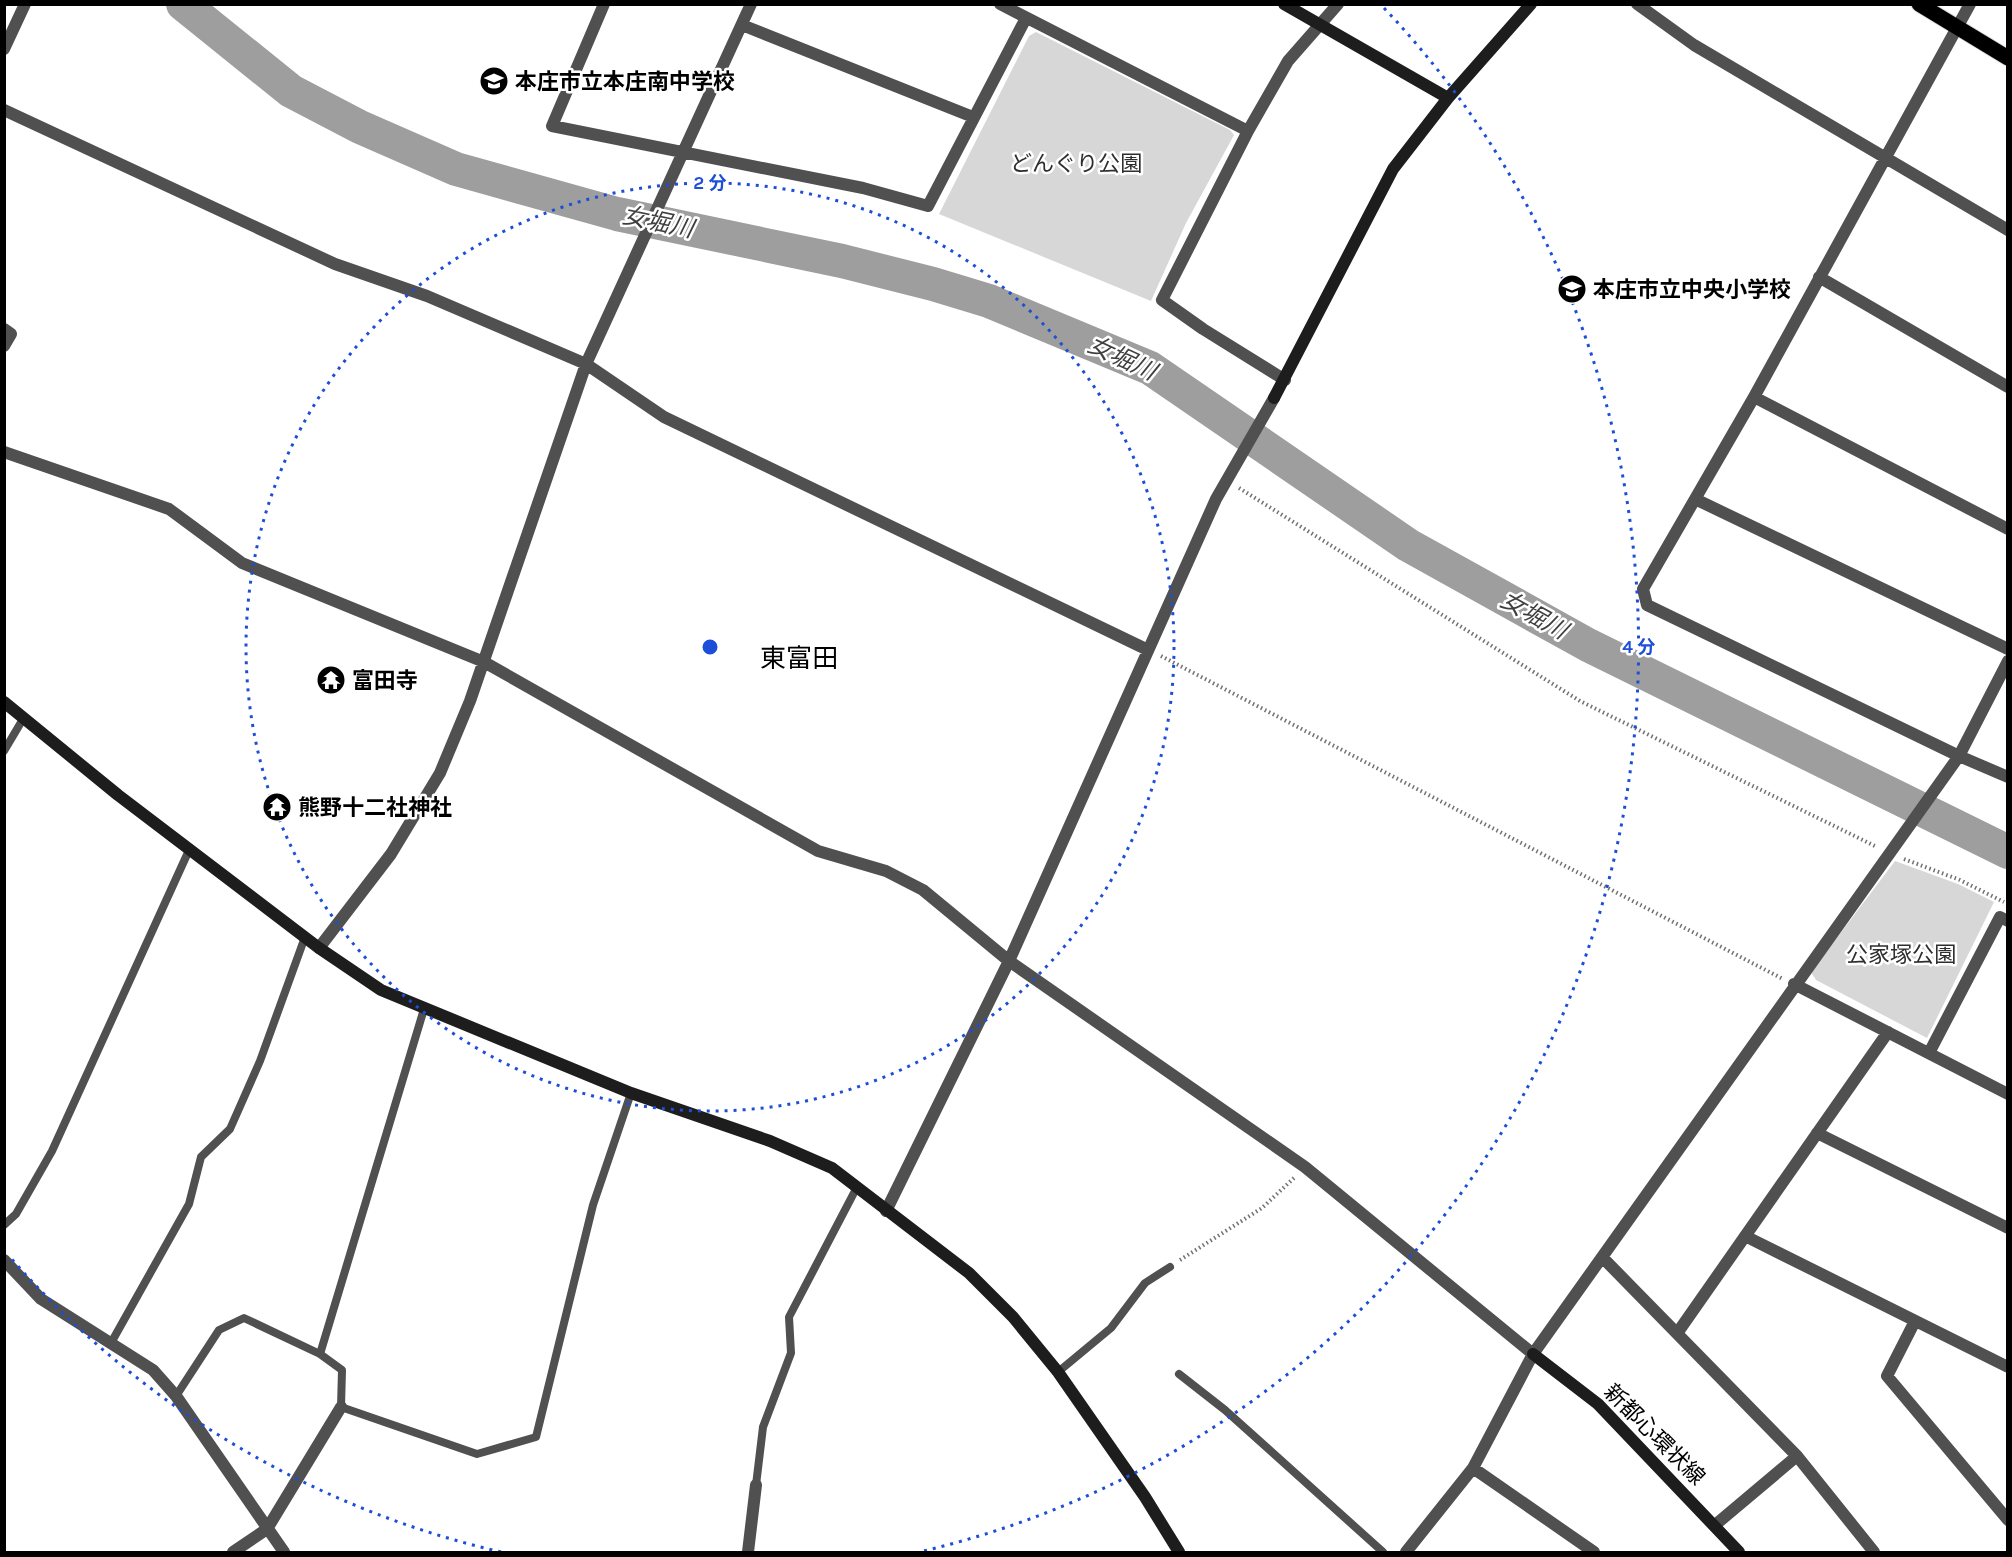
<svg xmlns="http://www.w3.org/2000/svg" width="2012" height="1557" viewBox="0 0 2012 1557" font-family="Karla,'Noto Sans JP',sans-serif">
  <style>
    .green { fill: #d7d7d7 }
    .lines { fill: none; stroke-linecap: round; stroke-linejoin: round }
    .river { stroke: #9e9e9e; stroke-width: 34 }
    .primary-casing { stroke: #dbdbdb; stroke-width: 17 }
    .path { stroke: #727272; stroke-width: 4; stroke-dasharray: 1.5 3; stroke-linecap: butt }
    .lane { stroke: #505050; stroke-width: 8 }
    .street { stroke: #505050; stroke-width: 12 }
    .secondary { stroke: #1d1d1d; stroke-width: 12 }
    .primary { stroke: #000; stroke-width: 15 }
    .ring { fill: none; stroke: #1d4ed8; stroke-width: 3; stroke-dasharray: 3 6 }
    .labels { text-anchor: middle; stroke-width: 5; stroke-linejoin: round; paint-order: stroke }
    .poi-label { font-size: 22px; font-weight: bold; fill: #000; stroke: #fff; text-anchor: start }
    .park-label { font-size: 22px; fill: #2e2e2e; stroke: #fff }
    .street-label { font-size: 22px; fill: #000; stroke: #fff }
    .water-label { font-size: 24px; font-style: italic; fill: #3f3f3f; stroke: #fff }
    .quarter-label { font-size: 26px; fill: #000; stroke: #fff }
    .centre { fill: #1d4ed8; stroke: #fff; stroke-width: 3 }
    .ring-label { font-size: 18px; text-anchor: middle; font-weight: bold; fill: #1d4ed8; stroke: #fff; stroke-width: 5; stroke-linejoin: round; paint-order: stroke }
  </style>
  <rect width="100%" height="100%" fill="#fff"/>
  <path class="green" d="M1036,32L1230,130L1234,135L1186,223L1151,301L939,214L1029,36Z
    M1895,861L1958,884L1994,902L1927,1038L1816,980L1811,972Z"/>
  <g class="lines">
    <path class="river" d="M183,4L291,91L360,127L456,169L617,214L842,261L933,284L989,301L1150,368L1408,545L1588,645L2008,852"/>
    <g class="primary-casing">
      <path id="primary" d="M1919,4L2008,58"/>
    </g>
    <path class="path" d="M1239,488L1580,701L1877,847
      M1161,656L1783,979
      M1904,859L1960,880L2004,902
      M1180,1260L1262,1208L1295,1177"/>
    <path class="lane" d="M4,751L23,719
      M424,1009L320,1354L342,1370L341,1407L477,1454L536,1437L593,1205L631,1093
      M4,1225L16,1214L52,1151L190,848
      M111,1343L189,1204L201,1157L230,1129L260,1061L305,937
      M1058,1372L1111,1328L1145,1283L1170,1267
      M1179,1374L1225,1410L1383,1552
      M176,1396L219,1330L244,1318L320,1354
      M756,1485L763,1427L791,1353L789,1317L857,1187"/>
    <path class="street" d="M604,4L552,126L863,188L928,206L1026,18
      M1000,4L1248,131
      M1637,4L1694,45L2008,230
      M1970,4L1754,397L1643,589L1647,605L1959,756L2008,777
      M742,25L973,117
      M4,49L25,4
      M4,110L335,264L427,296L586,364L664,417L1148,650
      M1819,277L2008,387
      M4,329L11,334L4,346
      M1285,380L1203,329L1162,300L1248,131L1288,61L1338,4
      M1754,397L2008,529
      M4,452L169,509L242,563L484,662L818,851L886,871L923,890L1009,961L1305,1167L1533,1354
      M1695,499L2008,649
      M319,948L391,854L440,773L470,701L586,364L751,4
      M1794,984L2008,1094
      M1929,1053L2000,917L2008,921
      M1817,1133L2008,1228
      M886,1211L1009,961L1216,499L1274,398
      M1745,1236L2008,1367
      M1603,1258L1797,1456L1874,1552
      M4,1260L41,1299L153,1370L176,1396L284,1552
      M1915,1321L1887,1376L2008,1520
      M1678,1332L1888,1032
      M1473,1468L1594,1552
      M1715,1525L1797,1456
      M233,1552L267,1529L341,1407
      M748,1552L756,1485
      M1406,1552L1473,1468L1533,1354L1959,756L2008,661"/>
    <path class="secondary" d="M1284,4L1448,98
      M1274,398L1393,169L1448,98L1531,4
      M4,702L118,795L319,948L381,990L631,1093L770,1141L832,1168L969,1273L1013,1317L1058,1372L1145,1497L1179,1552
      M1533,1354L1598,1404L1739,1552"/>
    <use href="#primary" class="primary"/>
  </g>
  <g class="ring">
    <circle cx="710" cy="647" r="464"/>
    <path d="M501 1552A929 929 0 0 1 9 1256M1384 8A929 929 0 0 1 919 1552"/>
  </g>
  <defs>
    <g id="school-disc" transform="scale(1.5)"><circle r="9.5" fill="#000" stroke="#fff"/><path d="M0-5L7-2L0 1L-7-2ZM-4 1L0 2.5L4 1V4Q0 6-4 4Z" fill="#fff"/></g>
    <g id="temple-disc" transform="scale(1.5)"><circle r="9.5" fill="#000" stroke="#fff"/><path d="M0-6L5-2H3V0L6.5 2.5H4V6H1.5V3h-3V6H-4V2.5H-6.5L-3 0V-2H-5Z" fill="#fff"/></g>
  </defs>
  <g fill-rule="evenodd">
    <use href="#school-disc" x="494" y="81"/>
    <use href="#school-disc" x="1572" y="289"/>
    <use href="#temple-disc" x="331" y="680"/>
    <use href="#temple-disc" x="277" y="807"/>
  </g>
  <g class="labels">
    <g class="poi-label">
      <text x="515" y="89">本庄市立本庄南中学校</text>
      <text x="1593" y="297">本庄市立中央小学校</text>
      <text x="352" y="688">富田寺</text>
      <text x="298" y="815">熊野十二社神社</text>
    </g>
    <g class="park-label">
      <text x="1076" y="171">どんぐり公園</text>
      <text x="1901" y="962">公家塚公園</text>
    </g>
    <g class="street-label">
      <text transform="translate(1655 1434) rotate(45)" y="8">新都心環状線</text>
    </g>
    <g class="water-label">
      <text transform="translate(658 222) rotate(12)" y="8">女堀川</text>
      <text transform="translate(1122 358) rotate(25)" y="8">女堀川</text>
      <text transform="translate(1534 615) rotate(29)" y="8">女堀川</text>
    </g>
    <g class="quarter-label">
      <text x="799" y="667">東富田</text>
    </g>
  </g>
  <circle cx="710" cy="647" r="9" class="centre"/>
  <g class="ring-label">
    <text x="710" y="189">2 分</text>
    <text x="1639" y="653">4 分</text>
  </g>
  <rect width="2012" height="1557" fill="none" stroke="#000000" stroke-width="12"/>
</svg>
